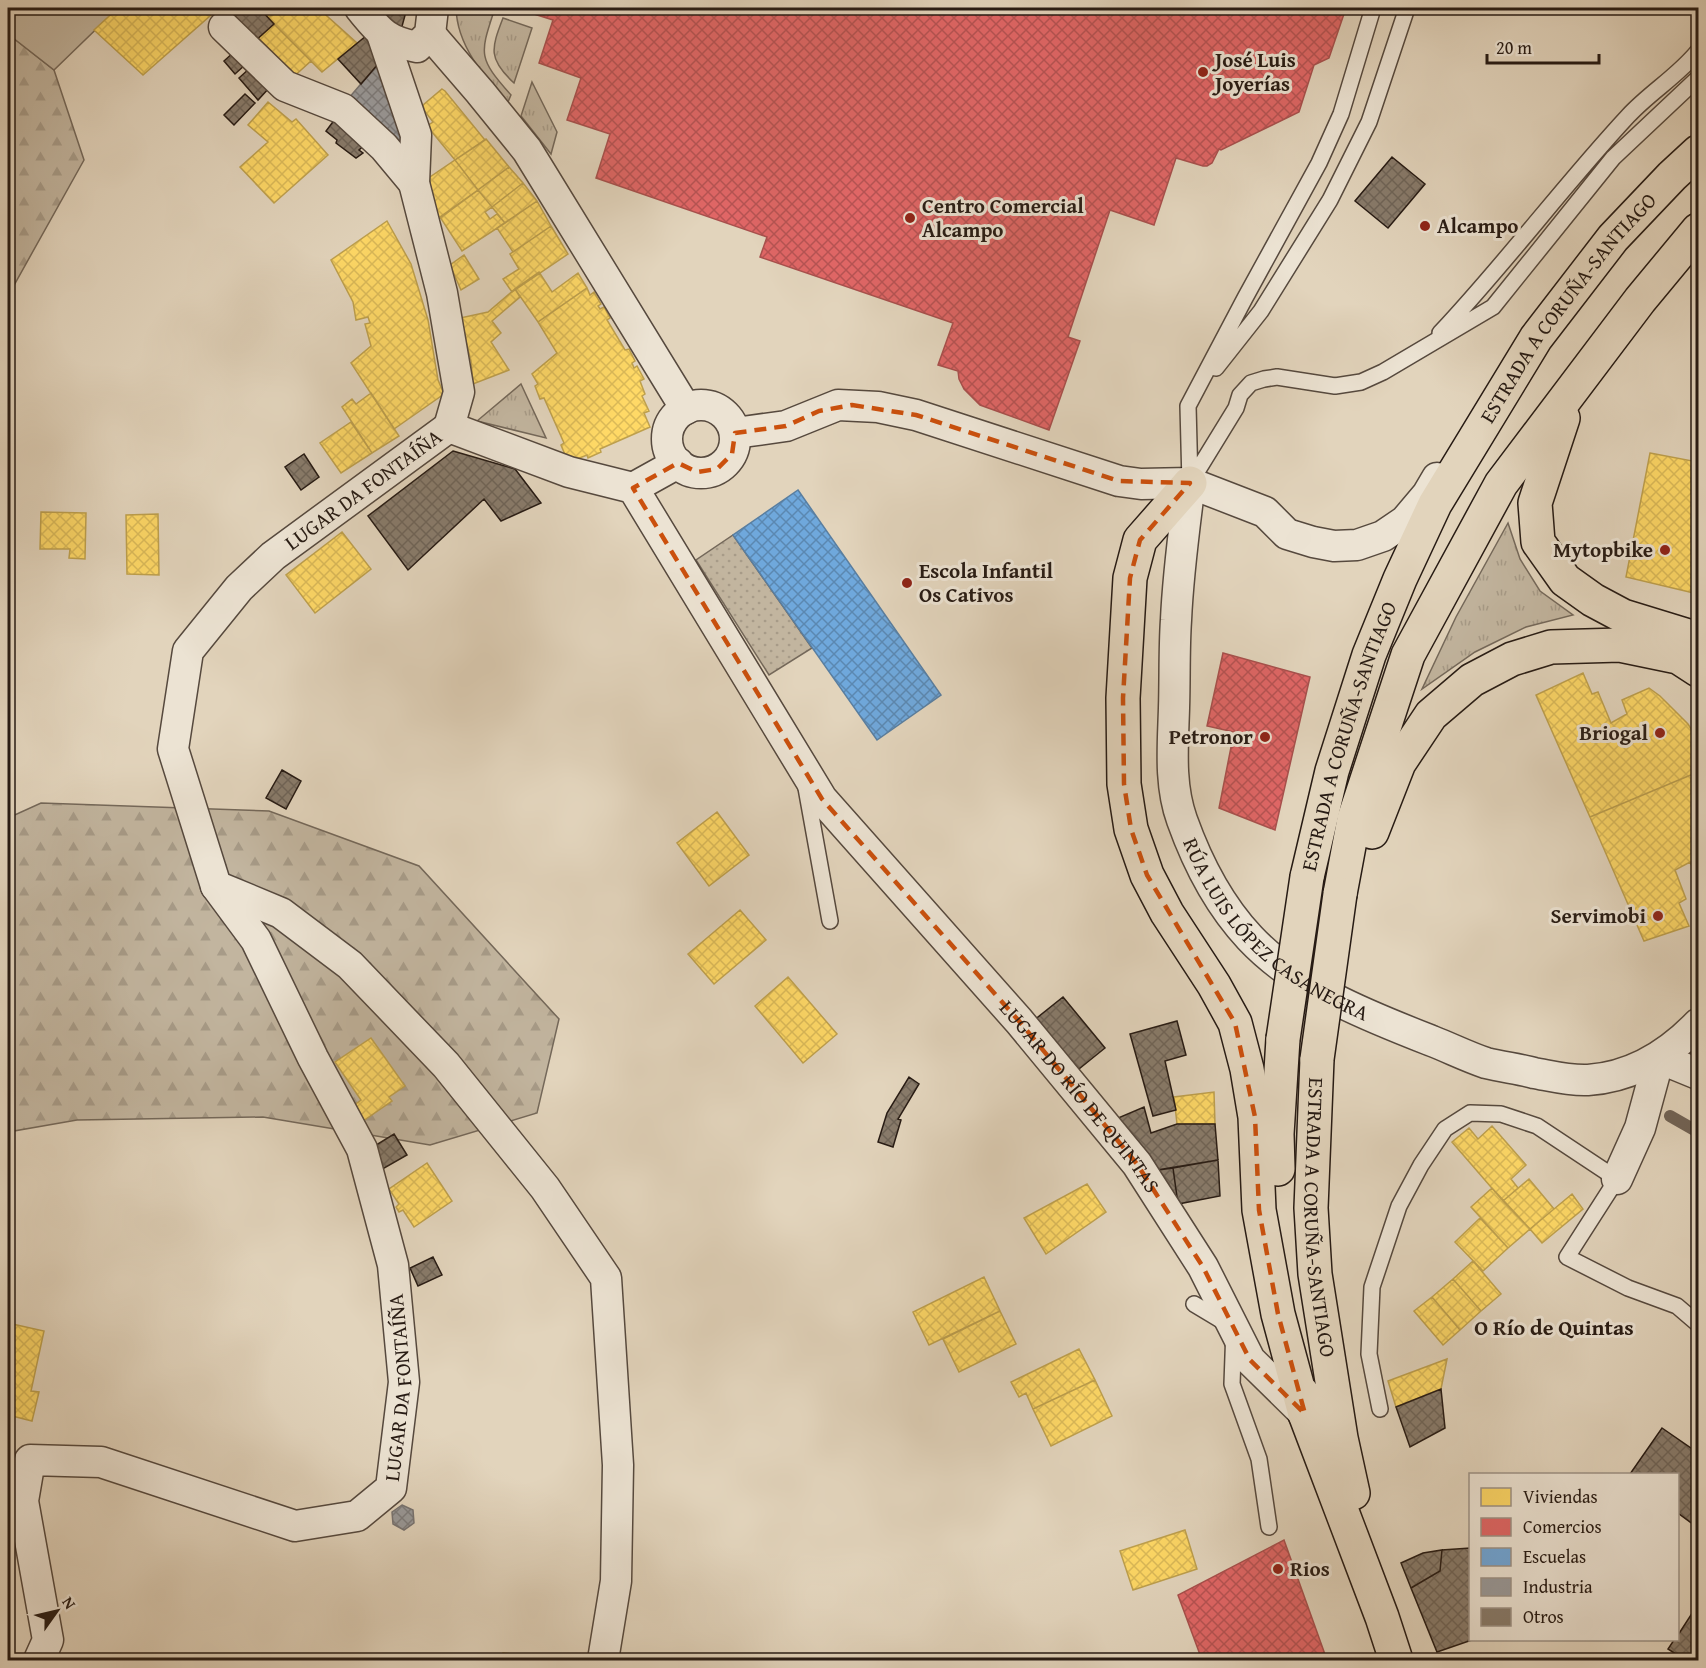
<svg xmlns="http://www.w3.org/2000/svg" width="1706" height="1668" viewBox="0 0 1706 1668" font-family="'Gentium Book Plus',serif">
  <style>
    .grass { fill: url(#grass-tufts); stroke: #74685a; stroke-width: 1.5 }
    .forest { fill: url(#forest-firs); stroke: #74685a; stroke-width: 1.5 }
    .park { fill: url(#park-dots); stroke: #74685a; stroke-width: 1.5 }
    .garden { fill: #c2b59f; stroke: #74685a; stroke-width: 1.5 }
    .homes { fill: url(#homes-cross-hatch); stroke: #bea04d; stroke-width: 1.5 }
    .shops { fill: url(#shops-cross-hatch); stroke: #a8504d; stroke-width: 1.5 }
    .schools { fill: url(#schools-cross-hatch); stroke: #597ea0; stroke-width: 1.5 }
    .industry { fill: url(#industry-cross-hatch); stroke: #777371; stroke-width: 1.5 }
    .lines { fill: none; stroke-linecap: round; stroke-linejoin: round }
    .stream { stroke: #716457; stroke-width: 12 }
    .building { fill: url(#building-cross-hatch); stroke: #271b14; stroke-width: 1.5 }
    .lane-casing { stroke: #56493e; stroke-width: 18 }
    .street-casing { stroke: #56493e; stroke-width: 33 }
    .highway-casing { stroke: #271b14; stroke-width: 36 }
    .lane { stroke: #ece3d3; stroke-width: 15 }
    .street { stroke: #ece3d3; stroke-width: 30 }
    .highway { stroke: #e2d4bc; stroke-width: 33 }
    .highway-bridge-casing { stroke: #271b14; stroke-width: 36; stroke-linecap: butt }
    .highway-bridge { stroke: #e2d4bc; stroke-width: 33 }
    .marked { fill: none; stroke: #cb500d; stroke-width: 4.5; stroke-dasharray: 12 8; stroke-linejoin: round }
    .poi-dot { fill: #8f2418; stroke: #ece3d3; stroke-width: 2 }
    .labels { text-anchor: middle; stroke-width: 6; stroke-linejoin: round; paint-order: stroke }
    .poi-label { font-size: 21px; font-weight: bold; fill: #271b14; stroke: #ece3d3; text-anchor: start }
    .street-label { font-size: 21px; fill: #271b14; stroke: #ece3d3 }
    .neighbourhood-label { font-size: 22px; font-weight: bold; fill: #271b14; stroke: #ece3d3 }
  </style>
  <defs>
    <pattern id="grass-tufts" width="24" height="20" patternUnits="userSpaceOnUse" patternTransform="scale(1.5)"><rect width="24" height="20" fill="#c2b59f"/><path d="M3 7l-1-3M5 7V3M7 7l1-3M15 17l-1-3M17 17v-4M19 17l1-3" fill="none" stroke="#a79b88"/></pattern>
    <pattern id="forest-firs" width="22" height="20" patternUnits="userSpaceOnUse" patternTransform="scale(1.5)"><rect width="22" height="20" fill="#c2b59f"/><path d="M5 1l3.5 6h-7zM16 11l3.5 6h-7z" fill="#a79b88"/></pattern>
    <pattern id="park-dots" width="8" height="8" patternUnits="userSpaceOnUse" patternTransform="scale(1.5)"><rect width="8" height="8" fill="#c2b59f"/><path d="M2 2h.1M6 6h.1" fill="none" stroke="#a79b88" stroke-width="1.8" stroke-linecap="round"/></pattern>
    <pattern id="homes-cross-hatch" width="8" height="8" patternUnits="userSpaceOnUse" patternTransform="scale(1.5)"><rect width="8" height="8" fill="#ffd966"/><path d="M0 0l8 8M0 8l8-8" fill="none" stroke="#dbba58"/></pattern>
    <pattern id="shops-cross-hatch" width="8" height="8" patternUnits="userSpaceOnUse" patternTransform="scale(1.5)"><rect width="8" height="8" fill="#e06666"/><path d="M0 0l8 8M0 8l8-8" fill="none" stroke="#b65353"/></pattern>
    <pattern id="schools-cross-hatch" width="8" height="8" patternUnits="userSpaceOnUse" patternTransform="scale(1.5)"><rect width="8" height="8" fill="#6fa8dc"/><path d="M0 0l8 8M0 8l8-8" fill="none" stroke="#5b88b1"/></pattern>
    <pattern id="industry-cross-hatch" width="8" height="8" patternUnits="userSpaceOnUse" patternTransform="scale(1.5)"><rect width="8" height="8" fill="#999"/><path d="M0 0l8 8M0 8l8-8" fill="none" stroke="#7d7c7c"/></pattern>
    <pattern id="building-cross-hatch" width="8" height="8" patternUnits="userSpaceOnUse" patternTransform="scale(1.5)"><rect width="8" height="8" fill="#887b6b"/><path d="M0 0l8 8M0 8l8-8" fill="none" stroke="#6f6457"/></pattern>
  </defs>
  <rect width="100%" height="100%" fill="#e2d4bc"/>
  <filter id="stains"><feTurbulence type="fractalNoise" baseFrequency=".00333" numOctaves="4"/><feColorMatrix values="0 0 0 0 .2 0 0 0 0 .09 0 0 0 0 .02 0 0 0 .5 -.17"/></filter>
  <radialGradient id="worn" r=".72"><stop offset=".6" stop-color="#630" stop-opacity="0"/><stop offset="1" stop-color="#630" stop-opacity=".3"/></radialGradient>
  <path class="grass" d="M456,8H495C480,54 477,57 511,95L508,102C483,76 457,45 456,8Z
    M503,18L532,28L514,83C488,59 491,49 503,18Z
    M532,82L557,132L551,154L521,116Z
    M521,384L546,438L477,421Z
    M1508,523L1520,559L1540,591L1573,615L1526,627L1475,652L1422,689L1456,617Z"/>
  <path class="forest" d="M8,34L54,70L84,160L8,296Z
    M41,803L269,811L419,866L559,1019L537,1113L430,1145L263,1117L77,1120L8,1132V818Z"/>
  <path class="park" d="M733,535L812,648L769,675L696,560Z"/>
  <path class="garden" d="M8,8H118L54,70L8,34Z"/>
  <path class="homes" d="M118,8H241L230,18L218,9L143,75L94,30Z
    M259,8H281L268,18Z
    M281,8H318L357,43L322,72L268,18Z
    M274,24L311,61L291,79L253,43Z
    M442,89L445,91L485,140L455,160L427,126L433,122L424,110L423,105Z
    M268,102L292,122L296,119L328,155L274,203L240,167L268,142L248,125Z
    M486,139L509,167L478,190L455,160Z
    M455,160L478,190L436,221L424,181Z
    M509,167L523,183L492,207L478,190Z
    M523,183L537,201L505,223L492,207Z
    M478,190L492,207L485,212L490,219L497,214L505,223L462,251L440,217Z
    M537,201L551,226L513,252L497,228Z
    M387,221L411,264L428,320L438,380L444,394L394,429L351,363L371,346L365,324L370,323L368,317L356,320L353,302L331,260Z
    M551,226L568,254L512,292L503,279L519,269L510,254Z
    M464,255L479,279L461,290L450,265Z
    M539,272L552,292L578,273L587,288L538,322L515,289Z
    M587,288L590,295L594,292L601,304L598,306L600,309L604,307L610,318L607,320L625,350L629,349L635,361L632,363L634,368L637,366L644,379L640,381L645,394L642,396L649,411L644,413L650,427L600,449L601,452L588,458L587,455L572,461L570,456L566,457L561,445L564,443L544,398L540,399L535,386L538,384L532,374L557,353L538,322Z
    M515,289L520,297L492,321L501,333L491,342L509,370L473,384L471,361L460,318L488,312Z
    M371,393L399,436L372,453L342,407L352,399L356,404Z
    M351,422L372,453L341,473L320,443Z
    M1650,453L1698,462V594L1626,577Z
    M41,512L86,513L85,559L69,558L70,549H40Z
    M158,514L159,575L127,574L126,515Z
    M342,532L371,569L315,613L286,575Z
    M1583,673L1592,694L1598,692L1611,723L1627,714L1622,700L1649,688L1660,696L1688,724L1698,740V772L1590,817L1536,695Z
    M1698,772V879L1690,862L1675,870L1686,899L1679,903L1689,926L1644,941L1590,817Z
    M717,812L749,855L709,886L677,843Z
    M740,910L766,940L714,984L688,954Z
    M788,977L837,1034L803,1063L755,1006Z
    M371,1038L405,1086L389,1097L392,1101L363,1121L353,1106L361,1100L335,1062Z
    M1214,1092L1215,1124H1177L1174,1097Z
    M1492,1126L1526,1165L1511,1179L1518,1188L1503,1201L1452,1142L1469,1128L1478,1139Z
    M427,1163L452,1201L414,1227L403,1210L399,1212L396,1207L399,1204L389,1189Z
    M1529,1179L1554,1209L1530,1229L1503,1201Z
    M1087,1184L1106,1212L1046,1254L1024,1218Z
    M1492,1188L1530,1229L1508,1248L1471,1207Z
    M1572,1194L1583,1209L1542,1243L1530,1229Z
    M1480,1218L1508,1248L1483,1271L1455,1242Z
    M1473,1261L1501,1294L1481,1311L1453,1279Z
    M984,1277L1000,1311L929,1345L913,1312Z
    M1453,1279L1481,1311L1460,1330L1432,1297Z
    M1432,1297L1460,1330L1443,1345L1414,1311Z
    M1000,1311L1016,1344L959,1372L943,1339Z
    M8,1323L44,1331L31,1391L39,1392L32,1421L8,1415Z
    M1079,1349L1095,1380L1033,1409L1026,1393L1019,1397L1011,1382Z
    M1447,1359L1441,1389L1396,1407L1388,1381Z
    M1095,1380L1112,1416L1051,1446L1033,1409Z
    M1185,1530L1197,1569L1133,1590L1120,1551Z
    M503,1653L559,1660H502Z"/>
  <path class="shops" d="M515,8H1346L1329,58L1314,65L1299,112L1221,150L1219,149L1212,163L1207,166H1203L1176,158L1154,225L1110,210L1068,337L1080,341L1049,430L980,405L964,389L959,379L958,371L938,365L953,323L760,257L767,237L596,178L610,134L567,120L581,78L539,63L553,20Z
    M1223,653L1310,677L1275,830L1219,808L1234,732L1207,726Z
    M1284,1540L1327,1660H1202L1178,1595Z"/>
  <path class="schools" d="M798,490L941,695L877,740L733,535Z"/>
  <path class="industry" d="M378,64L401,120L402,153L348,99Z
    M402,1505L413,1510L414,1523L404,1530L393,1524L392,1512Z"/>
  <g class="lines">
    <path class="stream" d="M1670,1116L1698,1132"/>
  </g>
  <path class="building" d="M241,8H259L274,24L253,43L228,19Z
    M373,8H407L401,30Z
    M366,36L378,64L361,84L338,59Z
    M235,51L246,64L235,74L224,61Z
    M250,68L269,88L258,100L239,78Z
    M245,94L255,103L234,125L224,115Z
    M335,119L367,143L359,150L363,153L356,158L336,143L337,140L326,131Z
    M1392,157L1425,184L1388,228L1355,201Z
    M453,451L515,469L541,503L501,521L484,499L408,570L368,516Z
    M304,454L319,477L301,490L285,467Z
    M282,770L301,781L286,809L266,798Z
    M1063,997L1105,1048L1074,1073L1033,1021Z
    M1177,1021L1186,1055L1165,1061L1176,1110L1153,1116L1130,1034Z
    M909,1077L919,1084L898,1119L901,1120L893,1147L878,1142L887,1113Z
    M1144,1107L1151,1133L1177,1124H1215L1218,1160L1151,1171L1118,1118Z
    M394,1134L407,1155L379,1171L368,1150Z
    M1218,1160L1220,1196L1178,1204L1173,1168Z
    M1173,1168L1178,1204L1151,1171Z
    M433,1257L442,1275L418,1286L410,1268Z
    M1441,1389L1445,1428L1410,1447L1396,1407Z
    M1662,1428L1698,1453V1528L1678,1513V1474H1630Z
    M1470,1548L1472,1640L1437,1652L1411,1588L1440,1571L1442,1550Z
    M1442,1550L1440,1571L1411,1588L1401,1563L1423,1553Z
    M1698,1604V1660H1685L1668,1649L1674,1640H1678V1635Z"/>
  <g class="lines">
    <g class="lane-casing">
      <path id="lane" d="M1440,333C1506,263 1563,186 1628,116C1650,92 1678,76 1698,51
        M1216,368L1261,311L1330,200L1369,122L1407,8
        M1190,483L1236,408L1240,395L1251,383L1264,379L1277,377L1335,386L1361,382L1383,372L1493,307L1613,158L1698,78
        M1190,483L1188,406L1245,298L1319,163L1341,114L1373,8
        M806,788L830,921
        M1194,1304L1234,1328L1232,1384L1259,1459L1269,1527
        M1380,1409L1369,1354L1372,1287L1399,1206L1421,1165L1445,1129L1470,1113L1501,1114L1537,1126L1617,1179L1567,1257L1628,1288L1677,1306L1698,1324"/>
    </g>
    <g class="street-casing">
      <g id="street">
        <path d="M360,8C379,31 385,41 417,47L430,34L433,8"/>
        <path d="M224,27L285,86L343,109L384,147L414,183"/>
        <path d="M382,34L416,135L414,183L442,293L459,392L449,427"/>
        <path d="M430,34L480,92L527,150L686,409"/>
        <circle cx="701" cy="439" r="34"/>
        <path d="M735,433L786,426L838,405L878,407L916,415L1119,481L1141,484L1190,483L1265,512L1287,534L1313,542L1334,546L1357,545L1383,536L1405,521L1427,495L1437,478"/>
        <path id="s1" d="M1190,483C1184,529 1178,574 1176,620C1174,649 1175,678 1174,708C1173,745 1169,784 1182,820C1197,862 1219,905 1250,938C1298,989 1368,1016 1432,1041C1450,1048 1468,1057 1486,1063C1502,1067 1519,1069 1534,1073C1551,1076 1570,1081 1588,1080C1632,1077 1668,1055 1698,1024"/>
        <path d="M633,488L678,463"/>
        <path d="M1617,1179L1640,1128L1659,1058L1698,1074"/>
        <path id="s2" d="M39,1660L48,1640L23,1501L30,1460L101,1462L295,1526L357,1516L391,1488L404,1382L393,1265L362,1149L313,1058L256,940L216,886"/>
        <path id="s3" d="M603,1660L616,1581L618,1465L606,1278L545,1188L446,1065L350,965L281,913L216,886L173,749L188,651L239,588L273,556L449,427L569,472L633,488L822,799L1019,1021L1137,1164L1203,1267L1250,1360L1305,1414"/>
      </g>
    </g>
    <g class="highway-casing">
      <g id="highway">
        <path d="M1563,418L1535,503L1538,542L1565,580L1593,600L1623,616L1698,639"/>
        <path d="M1190,483L1140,540L1130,578L1123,698L1124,784L1131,829L1147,875L1167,913L1214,985L1235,1023L1247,1069L1255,1117L1259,1210L1278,1314L1305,1414"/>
        <path d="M1372,832L1399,763L1431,715L1472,680L1512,659L1551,647L1620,645L1678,657L1698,670"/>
        <path id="s4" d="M1307,877L1332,771L1369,655L1400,579L1435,504L1536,338L1613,238L1672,176L1698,152"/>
        <path d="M1340,894L1354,819L1408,655L1501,484L1640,300L1698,230"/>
        <path id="s5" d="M1317,1059L1311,1208L1315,1274L1341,1438L1353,1493"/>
        <path d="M1278,1169L1277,1134L1283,1039"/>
        <path d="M1302,1393L1305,1414L1382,1617L1396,1660"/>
      </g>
    </g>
    <use href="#lane" class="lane"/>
    <use href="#street" class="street"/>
    <use href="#highway" class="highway"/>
    <g class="highway-bridge-casing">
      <path id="highway-bridge" d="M1283,1039L1307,877
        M1317,1059L1340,894"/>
    </g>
    <use href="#highway-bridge" class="highway-bridge"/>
  </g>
  <path class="marked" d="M852,405L916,415L1119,481L1190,483L1140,540L1130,578L1123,698L1124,784L1131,829L1147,875L1235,1023L1255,1117L1259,1210L1278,1314L1305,1414L1250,1360L1203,1267L1137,1164L1019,1021L822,799L633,488L678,463L697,472L717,469L732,454L735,433L786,426L819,411Z"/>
  <g class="poi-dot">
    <circle cx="1203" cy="72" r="6"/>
    <circle cx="910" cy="218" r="6"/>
    <circle cx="1425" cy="226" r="6"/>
    <circle cx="1665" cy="550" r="6"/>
    <circle cx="907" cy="583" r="6"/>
    <circle cx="1660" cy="733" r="6"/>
    <circle cx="1265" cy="737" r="6"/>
    <circle cx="1658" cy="916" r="6"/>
    <circle cx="1278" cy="1569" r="6"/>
  </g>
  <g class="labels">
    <g class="poi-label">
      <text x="1215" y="67">José Luis<tspan x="1215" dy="24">Joyerías</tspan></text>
      <text x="922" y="213">Centro Comercial<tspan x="922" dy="24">Alcampo</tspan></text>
      <text x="1437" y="233">Alcampo</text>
      <text x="1653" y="557" text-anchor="end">Mytopbike</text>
      <text x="919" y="578">Escola Infantil<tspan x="919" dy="24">Os Cativos</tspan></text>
      <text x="1648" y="740" text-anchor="end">Briogal</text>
      <text x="1253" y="744" text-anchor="end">Petronor</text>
      <text x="1646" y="923" text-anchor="end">Servimobi</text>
      <text x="1290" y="1576">Rios</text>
    </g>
    <g class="street-label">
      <text dy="7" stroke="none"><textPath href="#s4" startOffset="633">ESTRADA A CORUÑA-SANTIAGO</textPath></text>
      <text dy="7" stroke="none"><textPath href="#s3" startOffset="1428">LUGAR DA FONTAÍÑA</textPath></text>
      <text dy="7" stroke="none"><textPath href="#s4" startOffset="147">ESTRADA A CORUÑA-SANTIAGO</textPath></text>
      <text dy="7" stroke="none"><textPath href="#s1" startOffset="488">RÚA LUIS LÓPEZ CASANEGRA</textPath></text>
      <text dy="7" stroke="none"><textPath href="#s3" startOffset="2486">LUGAR DO RÍO DE QUINTAS</textPath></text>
      <text dy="7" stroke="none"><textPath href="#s5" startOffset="159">ESTRADA A CORUÑA-SANTIAGO</textPath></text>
      <text dy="7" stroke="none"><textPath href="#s2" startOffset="688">LUGAR DA FONTAÍÑA</textPath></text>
    </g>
    <g class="neighbourhood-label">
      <text x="1554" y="1335">O Río de Quintas</text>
    </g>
  </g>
  <rect width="1706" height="1668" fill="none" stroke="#e2d4bc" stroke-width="30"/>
  <rect x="9" y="9" width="1688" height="1650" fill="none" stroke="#271b14" stroke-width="3"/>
  <rect x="15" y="15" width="1676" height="1638" fill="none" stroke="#271b14" stroke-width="1.5"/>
  <rect x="1469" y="1473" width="210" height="168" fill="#ece3d3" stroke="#9d9387" stroke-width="1.5"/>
  <rect x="1481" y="1488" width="30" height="18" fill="#ffd966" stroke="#9d9387" stroke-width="1.5"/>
  <text x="1523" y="1503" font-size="18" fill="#271b14">Viviendas</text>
  <rect x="1481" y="1518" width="30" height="18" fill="#e06666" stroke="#9d9387" stroke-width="1.5"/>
  <text x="1523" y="1533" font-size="18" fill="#271b14">Comercios</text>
  <rect x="1481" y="1548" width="30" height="18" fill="#6fa8dc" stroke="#9d9387" stroke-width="1.5"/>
  <text x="1523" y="1563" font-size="18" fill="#271b14">Escuelas</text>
  <rect x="1481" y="1578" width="30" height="18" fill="#999999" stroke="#9d9387" stroke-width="1.5"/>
  <text x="1523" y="1593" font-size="18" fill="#271b14">Industria</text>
  <rect x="1481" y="1608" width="30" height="18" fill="#887b6b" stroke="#9d9387" stroke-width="1.5"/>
  <text x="1523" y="1623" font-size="18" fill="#271b14">Otros</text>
  <g transform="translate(57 1611) rotate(56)" stroke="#ece3d3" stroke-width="4.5" paint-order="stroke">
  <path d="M0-4.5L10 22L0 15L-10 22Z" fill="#271b14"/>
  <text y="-9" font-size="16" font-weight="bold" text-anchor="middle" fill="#271b14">N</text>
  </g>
  <path d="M1487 54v9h112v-9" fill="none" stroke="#271b14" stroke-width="3"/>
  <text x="1496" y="54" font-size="18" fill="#271b14" stroke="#ece3d3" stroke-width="4.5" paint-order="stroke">20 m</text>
  <rect width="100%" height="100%" filter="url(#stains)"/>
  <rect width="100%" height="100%" fill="url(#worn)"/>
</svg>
